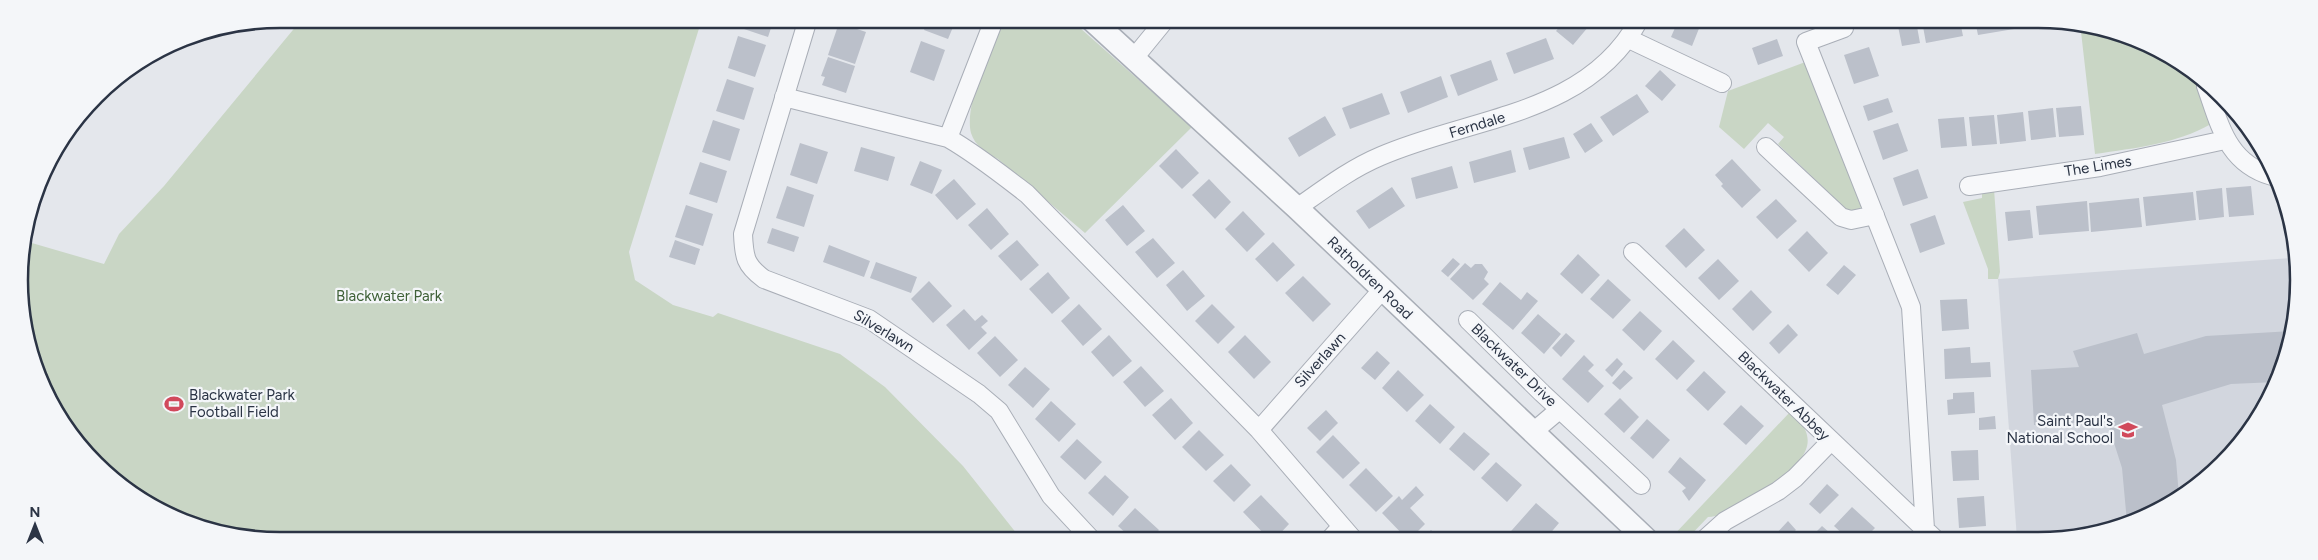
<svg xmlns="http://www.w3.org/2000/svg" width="2318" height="560" viewBox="0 0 2318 560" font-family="Figtree,sans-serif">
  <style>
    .built { fill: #d2d6de }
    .green { fill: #c9d6c5 }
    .building { fill: #bbc0ca }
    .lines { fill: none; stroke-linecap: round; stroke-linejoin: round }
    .minor-casing { stroke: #a9aeb7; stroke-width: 20 }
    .tertiary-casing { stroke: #a9aeb7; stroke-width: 25 }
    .minor { stroke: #f7f8fa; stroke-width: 18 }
    .tertiary { stroke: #f7f8fa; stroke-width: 22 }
    .labels { text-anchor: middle; stroke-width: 4.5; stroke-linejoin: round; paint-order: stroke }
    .street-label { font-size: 15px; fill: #2b3445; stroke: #f4f6f9 }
    .park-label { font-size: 15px; fill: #3f6138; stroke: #f4f6f9 }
    .poi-label { font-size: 15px; fill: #2b3445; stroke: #f4f6f9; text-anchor: start }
    .rim { fill: none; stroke: #2b3445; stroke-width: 2.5 }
  </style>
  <rect width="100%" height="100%" fill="#e4e7ec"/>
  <path class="built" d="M2293,258L2297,314L2272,396L2223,465L2153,514L2072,539H2017L1998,279Z"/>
  <path class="green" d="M302,19H702L629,252L635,280L673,305L713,317L718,313L840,354L885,387L963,466L1021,539H246L149,506L73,439L28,348L19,263L25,241L104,264L119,234L164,186Z
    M998,20H1071L1192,127L1085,233L998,159C986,153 975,146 971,133C964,107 990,46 998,20Z
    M2080,23L2169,54L2194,76L2211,124C2176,144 2135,148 2095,154Z
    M1808,61L1863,201L1860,210L1853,213L1846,209L1778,144L1784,137L1768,123L1744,149L1719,127L1728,91Z
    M1994,189L2000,272L1998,279H1988V269L1963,202L1982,198V191Z
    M1790,412C1831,445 1792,470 1762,491C1745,502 1728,516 1708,517L1687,539H1670Z"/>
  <path class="building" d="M743,19H774L768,37L741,28Z
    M928,20H956L948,39L924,30Z
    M1565,20H1594L1573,45L1556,31Z
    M1678,21H1702L1692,46L1671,37Z
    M1897,21H1916L1920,43L1902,46Z
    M1922,21H1960L1963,36L1926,43Z
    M1975,21H2013L2014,29L1978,35Z
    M2029,21H2053V22L2030,26Z
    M839,23L866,32L855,64L828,55Z
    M738,36L766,45L755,77L728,68Z
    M1546,38L1554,59L1514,74L1506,53Z
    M1777,39L1783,56L1758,65L1752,48Z
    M921,41L945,50L934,81L910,72Z
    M1869,47L1879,76L1854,84L1844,55Z
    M828,57L855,66L846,93L822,85L825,77L821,76Z
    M1491,60L1498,80L1458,96L1450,75Z
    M1660,70L1676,85L1662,101L1645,86Z
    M1441,76L1448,97L1408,113L1400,92Z
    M727,79L754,88L744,120L716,111Z
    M1382,93L1390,114L1350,129L1342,108Z
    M1637,94L1649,112L1613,136L1600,117Z
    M1888,98L1893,112L1868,121L1863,106Z
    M2081,106L2084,135L2059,137L2056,108Z
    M2053,108L2056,137L2031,140L2028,111Z
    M2023,112L2026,141L2000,144L1997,115Z
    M1994,115L1997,144L1972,146L1969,117Z
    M1325,116L1336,135L1299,157L1288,138Z
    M1964,117L1967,146L1941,148L1938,119Z
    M713,120L740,129L730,161L702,152Z
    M1591,123L1603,141L1585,153L1573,134Z
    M1898,123L1908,151L1883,160L1873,131Z
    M1564,137L1570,158L1529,170L1523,148Z
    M800,143L828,152L817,184L790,175Z
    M861,147L895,157L888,181L854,171Z
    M1176,149L1199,173L1182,189L1159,166Z
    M1511,150L1516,172L1474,183L1469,162Z
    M1732,159L1761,190L1742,208L1721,186L1723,184L1715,175Z
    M920,161L942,170L932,194L910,185Z
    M700,162L727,171L717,203L689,194Z
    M1452,166L1458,188L1416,199L1411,178Z
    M1918,169L1928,198L1903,206L1893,178Z
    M954,179L976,204L957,220L935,195Z
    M1209,179L1231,202L1215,219L1192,195Z
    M787,186L814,195L804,227L776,218Z
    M2251,186L2254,215L2229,217L2226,188Z
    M1392,187L1405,206L1369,229L1356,211Z
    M2222,188L2224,217L2199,220L2196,191Z
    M2193,192L2196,220L2146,226L2143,197Z
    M2139,198L2142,227L2091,232L2089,203Z
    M1776,199L1797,221L1777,239L1756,217Z
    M2087,201L2089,231L2039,235L2036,206Z
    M686,205L713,214L703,246L675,237Z
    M1123,205L1145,231L1127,246L1105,220Z
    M987,208L1009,234L991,250L968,225Z
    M2030,210L2033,238L2008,241L2005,212Z
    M1243,211L1265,234L1247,252L1225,229Z
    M1935,215L1945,244L1920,253L1910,224Z
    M772,228L799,237L794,252L767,243Z
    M1684,228L1705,250L1686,268L1665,246Z
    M1807,231L1828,253L1809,272L1788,250Z
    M1153,238L1175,263L1157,278L1135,252Z
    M675,240L700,249L695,265L669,257Z
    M1017,240L1039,265L1021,281L998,256Z
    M1273,242L1295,265L1277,282L1255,259Z
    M829,245L870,261L864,277L823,262Z
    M1578,254L1600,275L1582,294L1560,274Z
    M1453,258L1460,264L1448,277L1441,271Z
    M1718,259L1739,281L1719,300L1698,278Z
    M876,262L917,277L911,293L870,278Z
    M1465,263L1471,268L1475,264H1482L1488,272L1484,279L1489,284L1473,300L1450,279Z
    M1844,265L1856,275L1838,295L1826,285Z
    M1183,270L1205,296L1187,311L1166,285Z
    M1048,272L1070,298L1052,314L1029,289Z
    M1303,276L1331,304L1313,322L1285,293Z
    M1608,279L1631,300L1613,319L1590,299Z
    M929,281L952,306L933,323L911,299Z
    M1500,282L1521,300L1527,292L1538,301L1513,330L1482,304Z
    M1751,290L1772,312L1753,331L1732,309Z
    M1967,299L1969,329L1942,331L1940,300Z
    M1079,304L1102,329L1083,346L1061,321Z
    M1212,304L1235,327L1218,344L1195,321Z
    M964,309L975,321L982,315L988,321L981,327L987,333L969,350L946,325Z
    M1640,311L1662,331L1644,351L1622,330Z
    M1538,314L1561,334L1544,354L1521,333Z
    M1788,324L1798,335L1779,354L1769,343Z
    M2292,331L2276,382L2231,384L2162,405L2176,460L2179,496L2153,514L2127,522L2122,468L2107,421L2034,425L2031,370L2079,367L2073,351L2137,333L2144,354L2206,336Z
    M1566,333L1575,341L1561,357L1552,348Z
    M1109,335L1132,361L1113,377L1091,352Z
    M1245,335L1271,362L1254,379L1228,352Z
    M995,336L1018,360L1000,377L977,353Z
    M1673,340L1695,361L1677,380L1655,359Z
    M1970,347L1971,363L1990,362L1991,377L1945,379L1944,349Z
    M1377,351L1390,363L1375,380L1361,368Z
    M1584,355L1594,365L1588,371L1604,386L1588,403L1562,379Z
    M1617,358L1623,364L1612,377L1605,370Z
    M1141,366L1164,391L1145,407L1123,382Z
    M1025,367L1050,389L1033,408L1008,385Z
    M1398,370L1424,395L1407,412L1382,388Z
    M1624,370L1633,378L1620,390L1612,383Z
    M1704,371L1726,392L1708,411L1686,390Z
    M1974,392L1975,413L1948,415L1947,400L1953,399V393Z
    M1171,398L1193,423L1175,440L1152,415Z
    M1620,398L1639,417L1624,433L1604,414Z
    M1051,401L1076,424L1059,442L1035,419Z
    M1430,404L1455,427L1440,444L1415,421Z
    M1741,405L1764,426L1746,445L1723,424Z
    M1326,410L1338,423L1320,441L1307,428Z
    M1995,416L1996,429L1979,430V418Z
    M1647,419L1670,440L1653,459L1630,438Z
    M1199,430L1224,455L1206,471L1182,447Z
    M1464,432L1490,454L1474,471L1449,449Z
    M1333,435L1360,463L1343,479L1316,452Z
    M1077,439L1102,462L1085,480L1060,457Z
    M1978,450L1979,480L1953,481L1951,451Z
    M1680,457L1706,480L1689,501L1682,491L1686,488L1668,472Z
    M1496,462L1522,485L1507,502L1481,478Z
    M1231,464L1251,485L1234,502L1213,481Z
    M1366,468L1393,496L1376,512L1349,485Z
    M1105,475L1129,497L1113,516L1088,493Z
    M1827,484L1839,495L1820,514L1809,504Z
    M1416,486L1424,495L1410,508L1425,524L1410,539H1407L1382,513L1399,496L1402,500Z
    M1261,495L1289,524L1275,539H1269L1243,512Z
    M1984,496L1986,526L1959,528L1957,498Z
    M1536,503L1559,523L1548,536L1542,531L1535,539H1504Z
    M1852,507L1875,528L1864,539H1848L1834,526Z
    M1135,508L1159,530L1151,539H1132L1118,526Z
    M1788,521L1796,530L1787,539H1780L1775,535Z
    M1822,526L1830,533L1825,539H1815L1812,536Z
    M1431,530L1440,539H1422Z"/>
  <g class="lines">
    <g class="minor-casing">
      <path id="minor" d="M808,19L743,234C744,257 745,265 764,279L869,319L979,394L999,411L1051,496L1091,539
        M1844,28L1806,42L1911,307L1925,529
        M1629,39L1722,83
        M1134,58L1165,20
        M2206,86C2220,125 2227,163 2272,176
        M784,97L948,138C976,154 1001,174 1027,194L1259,430L1353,539
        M948,138L994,20
        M1766,147L1841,217L1851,220L1875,215
        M1969,186L2100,167L2225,140
        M1297,208C1324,189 1350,169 1381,156C1470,117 1587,116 1639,20
        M1633,252L1935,539
        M1468,320L1542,393L1641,485
        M1259,430L1382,290
        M1533,432L1559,410
        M1330,539L1341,527
        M1705,539L1725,521L1778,491L1795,478L1831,441"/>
    </g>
    <g class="tertiary-casing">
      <path id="tertiary" d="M1092,20L1297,208L1646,539"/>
    </g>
    <use href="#minor" class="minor"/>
    <use href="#tertiary" class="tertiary"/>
  </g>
  <defs>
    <g id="stadium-bare" transform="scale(1.5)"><path d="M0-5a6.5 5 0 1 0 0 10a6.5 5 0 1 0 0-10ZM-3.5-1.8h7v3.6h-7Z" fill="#d1495b" stroke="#f4f6f9" stroke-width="2.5" paint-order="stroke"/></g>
    <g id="school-bare" transform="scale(1.5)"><path d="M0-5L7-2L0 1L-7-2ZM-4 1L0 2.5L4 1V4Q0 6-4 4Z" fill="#d1495b" stroke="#f4f6f9" stroke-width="2.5" paint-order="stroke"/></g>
  </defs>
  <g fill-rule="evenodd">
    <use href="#stadium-bare" x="174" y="404"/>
    <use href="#school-bare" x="2128" y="430"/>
  </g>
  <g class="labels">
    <g class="street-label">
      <text transform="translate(1477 125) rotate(-17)" y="5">Ferndale</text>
      <text transform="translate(2098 166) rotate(-9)" y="5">The Limes</text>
      <text transform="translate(1370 278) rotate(44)" y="5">Ratholdren Road</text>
      <text transform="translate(884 331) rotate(31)" y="5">Silverlawn</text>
      <text transform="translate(1320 360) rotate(-48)" y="5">Silverlawn</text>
      <text transform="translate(1514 365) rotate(44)" y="5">Blackwater Drive</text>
      <text transform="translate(1784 396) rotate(44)" y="5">Blackwater Abbey</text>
    </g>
    <g class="park-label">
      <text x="389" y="301">Blackwater Park</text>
    </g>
    <g class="poi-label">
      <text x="189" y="400">Blackwater Park<tspan x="189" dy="17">Football Field</tspan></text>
      <text x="2113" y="426" text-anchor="end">Saint Paul's<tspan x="2113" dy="17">National School</tspan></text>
    </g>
  </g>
  <path d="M0 0H2318V560H0ZM280 28H2038A252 252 0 0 1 2290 280V280A252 252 0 0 1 2038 532H280A252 252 0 0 1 28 280V280A252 252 0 0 1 280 28Z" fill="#f4f6f9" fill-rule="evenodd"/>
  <path class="rim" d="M280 28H2038A252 252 0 0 1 2290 280V280A252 252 0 0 1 2038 532H280A252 252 0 0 1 28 280V280A252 252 0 0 1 280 28Z"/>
  <g transform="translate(35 525)" stroke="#f4f6f9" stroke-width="4" paint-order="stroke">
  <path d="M0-4L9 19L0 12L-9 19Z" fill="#2b3445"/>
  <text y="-8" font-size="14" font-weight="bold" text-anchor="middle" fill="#2b3445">N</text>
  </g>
</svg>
